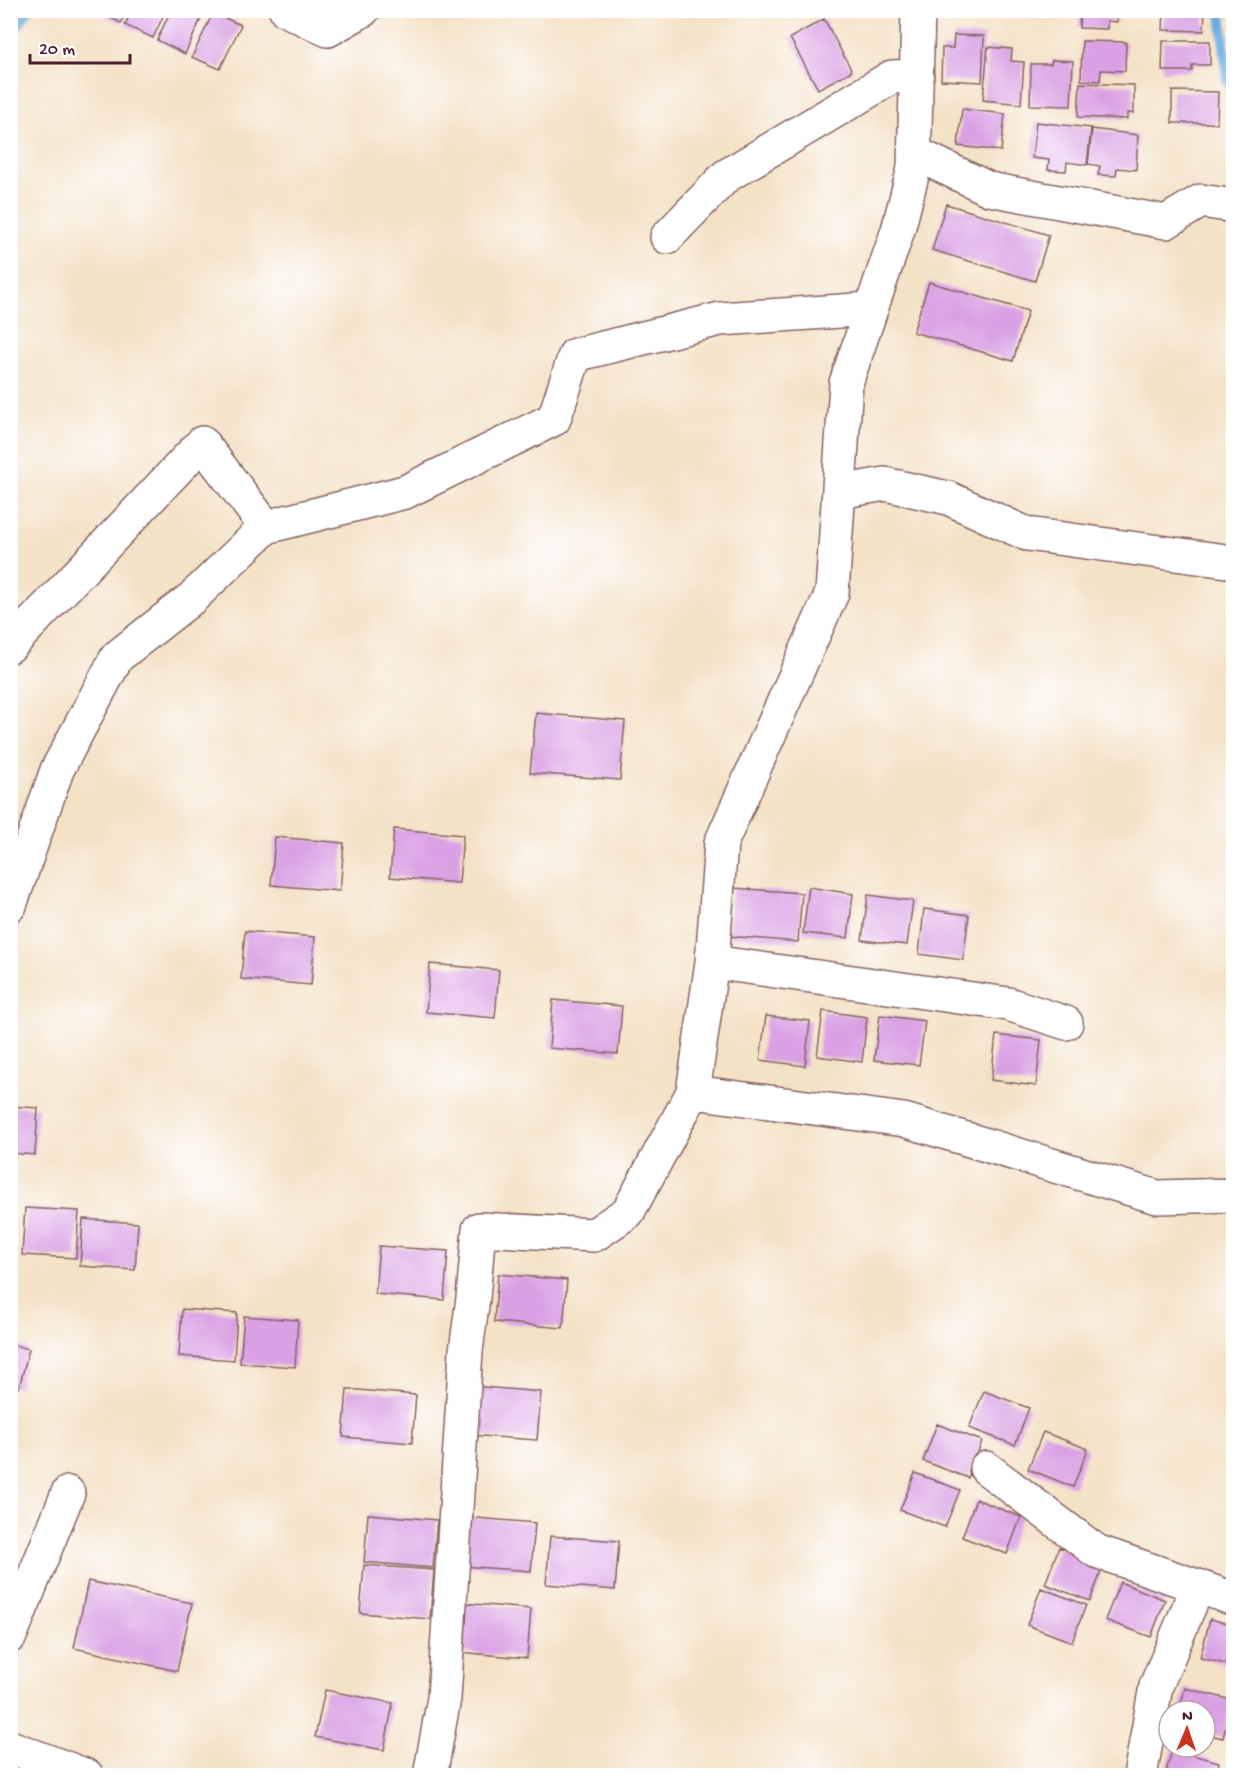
<svg xmlns="http://www.w3.org/2000/svg" width="1244" height="1786" viewBox="0 0 1244 1786" font-family="'Gochi Hand',sans-serif">
  <style>
    .lines { fill: none; stroke-linecap: round; stroke-linejoin: round }
    .stream { stroke: #6aacdf; stroke-width: 10 }
    .building { fill: #daa2e4 }
    .minor-casing { stroke: #866362; stroke-width: 36 }
    .minor { stroke: #fff; stroke-width: 33 }
  </style>
  <rect width="100%" height="100%" fill="#fff"/>
  <filter id="ink" filterUnits="userSpaceOnUse"><feTurbulence type="fractalNoise" baseFrequency=".0167" numOctaves="2"/><feDisplacementMap in="SourceGraphic" scale="12" xChannelSelector="R" yChannelSelector="G"/><feConvolveMatrix kernelMatrix="1 2 1 2 8 2 1 2 1" color-interpolation-filters="sRGB"/></filter>
  <filter id="wash" filterUnits="userSpaceOnUse"><feTurbulence type="fractalNoise" baseFrequency=".008" numOctaves="4" result="noise"/><feDisplacementMap in="SourceGraphic" scale="24" xChannelSelector="R" yChannelSelector="G"/><feGaussianBlur stdDeviation="1.35" result="paint"/><feColorMatrix in="noise" values="0 0 0 0 0 0 0 0 0 0 0 0 0 0 0 0 0 1.4 0 .05"/><feComposite in="paint" operator="in"/></filter>
  <g filter="url(#wash)">
    <rect width="100%" height="100%" fill="#f4e2c7"/>
    <g class="lines">
      <path class="stream" d="M1221,10L1227,80L1234,93
        M10,37L28,10
        M1226,1776V1774L1232,1776"/>
    </g>
    <g id="blocks">
      <path class="building" d="M94,10H127L121,23Z
        M132,10H166L153,38L125,25Z
        M171,10H205L185,54L157,40Z
        M1080,10H1117V22L1107,21V29L1079,28Z
        M1164,10H1205L1204,31L1163,30Z
        M213,13L241,25L220,69L192,57Z
        M824,19L852,71L818,89L790,38Z
        M954,35L984,36L982,82L941,80L942,48H953Z
        M1082,41L1126,42L1125,71L1101,70L1100,81L1081,80Z
        M1163,41H1210V65H1192V71H1162Z
        M988,47L1012,49L1011,61L1024,62L1021,104L983,100Z
        M1052,60L1073,61L1071,106L1030,105L1031,64H1051Z
        M1080,83L1134,85V113H1127V119L1078,117Z
        M1172,91L1218,92L1217,123H1172Z
        M962,109L1005,114L1001,151L958,146Z
        M1036,122L1091,128L1087,165L1067,162L1066,171L1048,170L1049,160L1032,158Z
        M1092,129L1138,135L1136,170L1117,168L1116,176L1098,175L1100,166L1088,164Z
        M946,204L1049,235L1035,281L932,250Z
        M929,282L1028,311L1013,361L913,332Z
        M536,713L625,721L620,780L530,773Z
        M394,829L463,835L459,883L390,877Z
        M275,837L344,843L340,891L271,885Z
        M809,887L853,894L848,938L803,933Z
        M733,888L802,893L798,942L728,936Z
        M868,895L913,901L907,945L862,940Z
        M924,909L969,915L963,960L919,954Z
        M245,931L315,937L311,985L241,979Z
        M430,964L499,970L495,1018L426,1012Z
        M553,1000L622,1006L618,1054L549,1048Z
        M823,1011L867,1017L862,1062L817,1056Z
        M880,1015L925,1021L919,1065L874,1060Z
        M766,1016L810,1021L805,1066L760,1060Z
        M996,1035L1041,1040L1036,1086L991,1080Z
        M10,1106L38,1108L35,1155L10,1153Z
        M25,1208L79,1211L76,1258L22,1255Z
        M83,1219L138,1223L135,1270L80,1266Z
        M379,1246L448,1251L444,1300L375,1294Z
        M498,1274L567,1280L563,1328L494,1322Z
        M182,1309L237,1313L234,1360L179,1356Z
        M244,1316L298,1320L295,1367L240,1363Z
        M10,1344L29,1349L19,1388L10,1386Z
        M472,1386L541,1392L537,1440L468,1435Z
        M347,1389L416,1395L412,1443L343,1437Z
        M984,1391L1029,1408L1015,1445L969,1428Z
        M937,1424L982,1441L968,1478L923,1461Z
        M1043,1432L1088,1449L1073,1487L1028,1469Z
        M915,1473L960,1490L945,1527L900,1510Z
        M976,1499L1021,1517L1007,1554L962,1537Z
        M368,1514L437,1520L433,1568L364,1562Z
        M466,1517L535,1523L531,1571L462,1566Z
        M550,1536L619,1541L615,1590L546,1584Z
        M1059,1547L1104,1564L1090,1601L1045,1584Z
        M364,1565L434,1570L430,1619L360,1613Z
        M88,1581L192,1603L177,1671L74,1648Z
        M1120,1582L1165,1600L1151,1637L1105,1620Z
        M1041,1588L1086,1605L1072,1642L1027,1625Z
        M462,1603L531,1609L527,1658L458,1652Z
        M1210,1619L1234,1625V1666L1200,1658Z
        M1185,1688L1232,1700L1223,1738L1205,1734V1711H1179Z
        M325,1690L393,1703L384,1750L315,1737Z
        M1172,1750L1219,1762L1216,1776H1165Z"/>
    </g>
  </g>
  <g filter="url(#ink)">
    <use href="#blocks" fill-opacity="0" stroke="#866362" stroke-width="1.5"/>
    <g class="lines">
      <g class="minor-casing">
        <path id="minor" d="M286,10L328,30L363,10
          M915,153L989,189L1166,222L1201,201L1234,206
          M667,237L726,176L892,77L917,76
          M839,492L885,484L948,498L1027,534L1234,562
          M10,646L202,443L266,527
          M10,905L57,770L117,657L192,598L266,527L405,492L554,419L575,355L720,319L870,309
          M712,962L1008,1004L1066,1023
          M693,1092L904,1120L1157,1197L1234,1195
          M986,1468L1096,1551L1234,1599
          M10,1636L68,1493
          M10,1747L87,1776
          M430,1776L444,1698L466,1351L473,1298L479,1229L594,1235L628,1212L693,1092L712,962L721,843L832,593L846,383L898,230L914,168L918,10
          M1140,1776L1156,1686L1198,1586"/>
      </g>
      <use href="#minor" class="minor"/>
    </g>
  </g>
  <rect width="1244" height="1786" fill="none" stroke="#fff" stroke-width="36"/>
  <g transform="translate(1187 1729) rotate(2)"><circle r="28" fill="#ffffff" stroke="#b7a5aa" stroke-width="1.5"/>
  <path d="M0-4.5L10 22L0 15L-10 22Z" fill="#c8321e"/>
  <text y="-9" font-size="16" font-weight="bold" text-anchor="middle" fill="#4a1f2b">N</text>
  </g>
  <path d="M30 54v9h100v-9" fill="none" stroke="#4a1f2b" stroke-width="3"/>
  <text x="39" y="54" font-size="18" fill="#4a1f2b" stroke="#ffffff" stroke-width="4.5" paint-order="stroke">20 m</text>
</svg>
